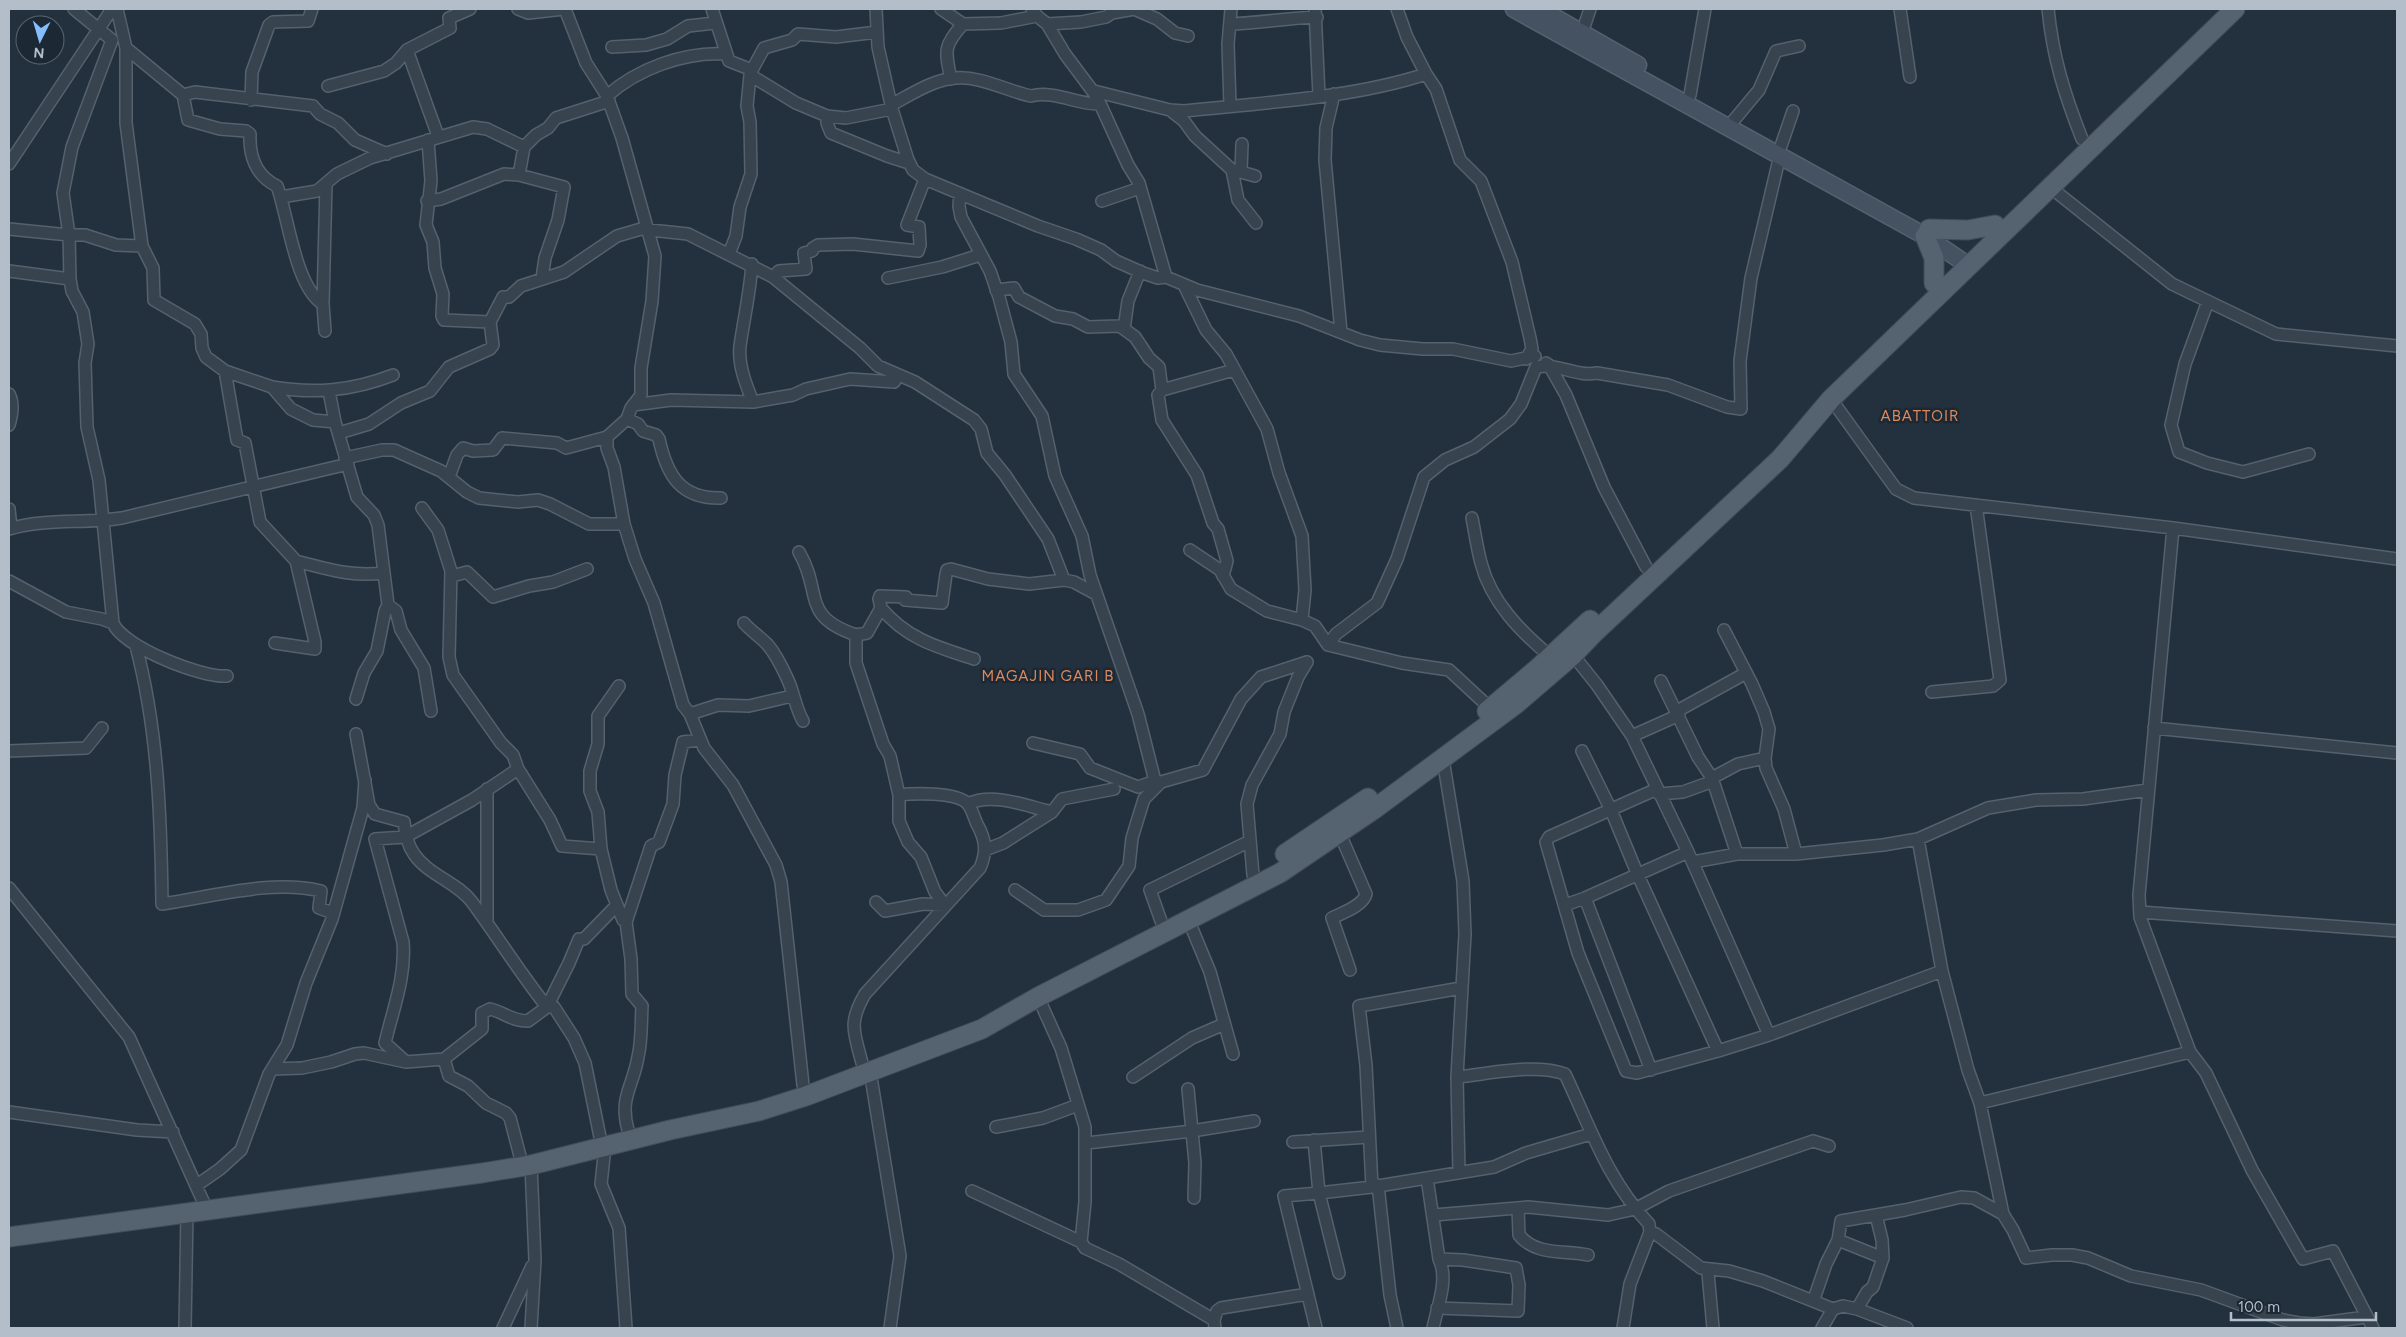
<svg xmlns="http://www.w3.org/2000/svg" width="2406" height="1337" viewBox="0 0 2406 1337" font-family="Figtree,sans-serif">
  <style>
    .lines { fill: none; stroke-linecap: round; stroke-linejoin: round }
    .minor-casing { stroke: #55616d; stroke-width: 14 }
    .secondary-casing { stroke: #55616d; stroke-width: 19 }
    .primary-casing { stroke: #404c58; stroke-width: 21 }
    .minor { stroke: #37434f; stroke-width: 11 }
    .secondary { stroke: #455262; stroke-width: 16 }
    .primary { stroke: #55626f; stroke-width: 19 }
    .labels { text-anchor: middle; stroke-width: 5; stroke-linejoin: round; paint-order: stroke }
    .neighbourhood-label { font-size: 15px; letter-spacing: 1px; fill: #db895e; stroke: #1c2834 }
  </style>
  <rect width="100%" height="100%" fill="#23313f"/>
  <g class="lines">
    <g class="minor-casing">
      <path id="minor" d="M74,9L112,40L72,147L63,193L69,235L70,279L72,291L83,312L88,344L85,363L87,427L99,480L113,623C123,647 202,678 227,676
        M117,9L126,48V123L142,246L153,268L154,300L195,324L201,334L202,348L206,357L225,371L237,440L245,443L260,522L296,561L315,642V649L275,643
        M518,9L528,13L564,9
        M565,9L586,63L607,96L622,138L655,256L652,301L641,368V395L631,408L627,419L607,437V448L614,467L624,524L635,559L654,603L683,705L690,714L704,748L733,785L776,865L781,882L803,1085
        M712,9L729,61L752,70L750,75L796,103L827,116L846,118L892,109
        M876,9L878,47L892,109L908,160L913,170L925,179L1038,226L1076,239L1101,250L1116,261L1143,273L1158,278L1166,277L1197,290L1299,316L1360,340L1380,345L1423,349H1453L1511,361L1535,356
        M941,9L963,24
        M1032,9L1037,16L1047,24L1065,54L1097,97L1128,165L1139,183L1166,277
        M1315,9L1319,96
        M1397,9L1407,37L1426,74L1436,89L1460,160L1481,181L1512,262L1530,338L1532,349L1526,359
        M1900,9L1910,77
        M2048,9C2053,58 2064,93 2082,139
        M1047,24L1081,22L1106,17L1112,13L1134,9L1157,19L1175,33L1188,36
        M1230,24C1260,23 1287,18 1317,17
        M1582,33L1590,9
        M612,47L646,45L667,39L688,26L715,23
        M126,48L183,95L195,92L313,106L320,114L338,123L355,140L387,154
        M407,50L438,136
        M752,70L764,48L792,40L798,34L836,37L877,32
        M951,79C945,51 943,46 963,24L1001,23L1037,16
        M328,86L384,71L396,63L407,50L450,28L449,18L470,9
        M1094,91L1170,110L1184,111C1261,103 1353,98 1426,74
        M1334,94L1326,128L1325,160L1341,332
        M183,95L188,120L220,129L246,131L250,134C249,156 256,176 277,186C288,215 295,287 323,304
        M1690,95L1705,9
        M607,96C637,69 685,51 726,54
        M251,100L252,72L269,25L273,22L308,21L312,9
        M891,105C910,95 934,79 956,78C981,76 1007,91 1031,96C1055,90 1077,105 1100,104
        M1230,106L1228,44L1231,9
        M1170,110L1184,121L1195,136L1232,170L1238,200L1256,223
        M827,116V123L831,133L887,156L909,163
        M1734,120L1759,90L1776,51L1799,46
        M428,140L431,181L426,225L433,242L435,268L443,294L442,316L444,320L490,322
        M1781,146L1793,111
        M9,164L112,9
        M1234,170L1255,176
        M1241,171L1242,144
        M519,175L524,147L536,135L548,128L556,118L609,101
        M2050,187L2172,284L2276,334L2397,346
        M960,194L959,206L961,217L990,271L999,297L1011,342L1014,374L1042,416L1055,476L1082,536L1090,575L1138,714L1155,781
        M281,197L317,191L337,174L370,158L473,127L487,129L524,147
        M427,201L441,199L504,174L519,175L564,187L558,220L545,258L542,278
        M1102,201L1140,188
        M9,229L69,235H85L116,245L142,246
        M729,254L736,236L740,207L751,174L750,122L747,106L750,75
        M752,264C750,292 744,318 740,346C738,365 746,385 753,402
        M9,271L70,279
        M773,277L779,271L806,269L804,253L812,251L813,248L818,245L853,244L918,251L920,245L919,227L907,225L925,179
        M888,278L942,267L980,255
        M1184,285L1206,330L1226,354L1267,429L1279,473L1302,536L1305,590L1302,620
        M996,290L1014,288L1019,297L1055,316L1073,319L1088,327L1119,326L1124,329L1135,337L1149,358L1159,367L1162,390
        M2208,301L2185,364L2171,425L2179,452L2207,463L2243,472L2309,454
        M1124,329L1128,301L1140,271
        M325,331L323,304L326,184
        M1546,363L1549,365L1566,395L1604,487L1646,567
        M225,371L272,387L291,409L313,420L335,422L357,497L374,515L378,525L388,605L385,611L377,651L364,673L356,699
        M272,387C314,394 352,391 393,375
        M329,391L335,422
        M9,394C14,403 12,415 9,425
        M1831,399L1896,489L1914,498L2173,528L2397,559
        M633,405L671,400L753,402L793,395L806,389L850,379L894,382L898,376
        M627,419L638,424L643,431L656,435L659,439C667,476 681,499 721,498
        M339,433L369,424L401,403L430,391L449,367L490,349L493,345L490,322L503,297H509L521,286L564,272L617,236L641,229L688,234L773,277L860,348L878,366L915,382L974,420L981,429L987,453L1005,475L1048,539L1064,580
        M345,458L382,450H394L441,471L467,492L479,498L518,502L538,500L550,504L589,524H624
        M449,477L457,455L463,448L473,451L493,450L502,438L557,443L566,448L607,437
        M422,508L438,530L451,571L449,657L453,675L501,743L513,755L518,769L550,820L562,846L601,849
        M9,509L11,528
        M1472,518C1475,533 1477,548 1481,563C1491,602 1521,632 1551,657
        M2173,528L2139,895L2140,917L2190,1052L2206,1073L2252,1170L2303,1259L2333,1251L2373,1328
        M9,529C45,518 85,524 122,518L348,464
        M1190,550L1220,570L1231,589L1267,611L1302,620L1315,626L1328,645L1402,663L1449,670L1490,708
        M799,552C823,593 800,616 856,635V663L883,744L890,756L899,795V821L908,842L921,857L935,892L945,905
        M296,561C328,569 350,577 384,573
        M452,576L467,572L493,597L529,586L553,582L587,569
        M1223,576L1227,561L1218,529L1213,523L1197,475L1162,420L1158,395L1162,390L1234,370
        M9,581L66,612L102,619L113,623
        M388,605L396,611L401,630L424,668L431,711
        M881,608L879,599L880,596L906,597L905,600L942,603L946,574L947,570L951,569L988,579L1029,584L1064,580L1074,582L1096,594
        M744,623C751,631 759,636 767,644C775,653 782,667 787,678C794,692 795,707 803,721
        M1724,630L1752,684L1764,712L1769,729L1765,758L1766,768L1784,809L1796,854
        M856,635L867,633L881,608C907,639 937,647 974,659
        M1328,645L1336,634L1377,603L1397,559L1424,477L1445,460L1474,447L1510,419L1521,404L1536,367C1560,363 1575,377 1597,373L1668,385L1727,407L1741,409L1740,361L1751,278L1780,155
        M136,646C158,730 161,817 162,904C211,897 272,879 321,891L319,908L333,913
        M1573,655L1597,685L1632,736L1688,852L1769,1035
        M1661,681L1698,757L1712,778L1737,854
        M619,686L598,716V744L590,771V791L598,812L601,849L611,890L623,920L626,922
        M1932,692L1993,686L2000,680L1976,505
        M690,714L718,705L749,706L792,696
        M2154,728L2397,753
        M356,734L369,805L375,814L404,822C405,834 407,844 414,854C428,875 457,882 472,902C497,936 520,973 547,1007
        M1632,736L1679,715V710L1746,673
        M1033,743L1080,754L1090,768L1138,787L1155,781L1160,782
        M9,751L86,748L102,728
        M1582,751L1611,810L1637,873L1718,1051
        M1443,759L1463,881L1465,934L1457,1077L1459,1173
        M487,789V920
        M1657,789L1549,837L1546,842L1578,953L1626,1071L1637,1073L1718,1051L1769,1035L1942,971
        M1659,794L1683,792L1708,783L1712,778L1738,764L1765,758
        M968,804C993,792 1026,806 1052,812
        M1340,834L1366,894C1363,906 1342,913 1332,918L1350,970
        M1918,839L1942,971L1968,1070L1980,1103L2003,1214L2013,1230L2026,1258L2052,1255H2072L2088,1258L2131,1276L2201,1290L2283,1320L2299,1323L2314,1324L2366,1317
        M985,850L1003,843L1052,812L1062,799L1114,789
        M1693,862L1737,854H1796L1883,845L1918,839L1988,808L2036,800L2083,799L2148,790
        M1253,875L1247,804L1252,785L1280,734L1284,712L1298,677L1307,662
        M9,888L129,1037L207,1210
        M1015,890L1044,910H1078L1106,900L1129,866L1132,838L1144,799L1161,782L1203,770L1241,699L1261,677L1307,662
        M1585,898L1651,1070
        M876,902L885,911L923,904L945,905
        M1565,905L1585,898L1688,852
        M2140,912L2397,931
        M1188,919L1210,972L1233,1054
        M1161,921L1150,890L1250,841
        M1038,997L1061,1048L1085,1127V1202L1081,1242L1085,1248L1119,1264L1214,1320L1215,1328
        M547,1007H554L574,1038L585,1063L600,1137
        M444,1059L449,1076L468,1086L486,1103L506,1113L510,1118L520,1156
        M406,1062L385,1043C393,1009 406,977 403,942L375,839L405,837L472,800L518,769
        M862,1063C854,1032 848,1023 865,994L980,868C987,852 986,840 977,824C974,818 972,808 967,803C955,792 914,793 899,795
        M272,1069L302,1068L331,1062L355,1054L364,1053L406,1062L444,1059L482,1029V1013L490,1009C504,1012 511,1021 528,1021L547,1007L569,963L579,939H584L617,905
        M870,1071L900,1256L890,1328
        M1133,1077L1192,1038L1224,1024
        M1457,1077C1489,1074 1535,1063 1565,1074C1591,1129 1607,1179 1649,1224L1650,1232L1630,1284L1623,1328
        M1188,1089L1195,1163L1194,1198
        M1980,1103L2190,1052
        M9,1112L137,1130L173,1132
        M996,1127L1043,1118L1078,1105
        M628,1130C619,1097 633,1087 638,1057C642,1040 641,1022 642,1006L632,994L631,959L626,922L651,846L659,842L673,804L675,775L683,742L700,740
        M1314,1140L1319,1193L1372,1187L1494,1167L1526,1153L1591,1134
        M1293,1142L1369,1137
        M1087,1143L1192,1131L1254,1121
        M605,1147L601,1184L619,1228L626,1328
        M1427,1178L1439,1259C1449,1279 1437,1308 1433,1328
        M197,1185L220,1169L241,1150L269,1074L287,1045L306,983L332,919L363,808L365,780
        M1378,1185L1390,1295L1397,1328
        M1372,1187L1366,1065L1359,1006L1461,988
        M972,1191L1081,1242
        M1518,1208L1519,1235C1536,1256 1564,1250 1588,1255
        M1434,1215L1528,1207L1608,1215L1635,1209L1669,1191L1813,1141L1829,1146
        M1876,1215L1882,1240L1883,1258
        M1650,1232L1656,1234L1701,1268L1729,1271L1763,1281L1833,1309L1843,1306L1857,1309
        M1712,1269L1708,1273L1713,1328
        M1814,1299L1826,1264L1838,1240
        M1437,1308L1518,1311L1519,1285L1516,1268L1463,1260L1439,1259
        M1214,1320L1217,1311L1221,1308L1308,1294
        M185,1328L187,1213
        M503,1328L532,1266
        M531,1328L535,1260L531,1165
        M1316,1328L1284,1196L1319,1193L1339,1273
        M1822,1328L1833,1309
        M1907,1328L1857,1309L1867,1292L1873,1287L1883,1258L1838,1240L1841,1221L1905,1210L1961,1197L1974,1198L2003,1214"/>
    </g>
    <g class="secondary-casing">
      <path id="secondary" d="M1514,9L1925,236L1969,266
        M1540,9L1638,65"/>
    </g>
    <g class="primary-casing">
      <path id="primary" d="M1929,229L1968,230L1995,225
        M1925,236L1934,258V283
        M1487,711L1538,668L1590,620
        M1285,854L1368,798
        M9,1237L482,1173L531,1165L670,1130L759,1111L806,1096L982,1029L1038,997L1280,873L1373,810L1516,704L1573,655L1595,632L1780,459L1831,399L2235,9"/>
    </g>
    <use href="#minor" class="minor"/>
    <use href="#secondary" class="secondary"/>
    <use href="#primary" class="primary"/>
  </g>
  <g class="labels">
    <g class="neighbourhood-label">
      <text x="1920" y="421">ABATTOIR</text>
      <text x="1048" y="681">MAGAJIN GARI B</text>
    </g>
  </g>
  <rect width="2406" height="1337" fill="none" stroke="#b3beca" stroke-width="20"/>
  <g transform="translate(40 40) rotate(185)"><circle r="24" fill="#1c2834" stroke="#586470"/>
  <path d="M0-4L9 19L0 12L-9 19Z" fill="#85befd"/>
  <text y="-8" font-size="14" font-weight="bold" text-anchor="middle" fill="#b3beca">N</text>
  </g>
  <path d="M2231 1312v8h145v-8" fill="none" stroke="#b3beca" stroke-width="2.5"/>
  <text x="2238" y="1312" font-size="15" fill="#b3beca" stroke="#1c2834" stroke-width="4" paint-order="stroke">100 m</text>
</svg>
